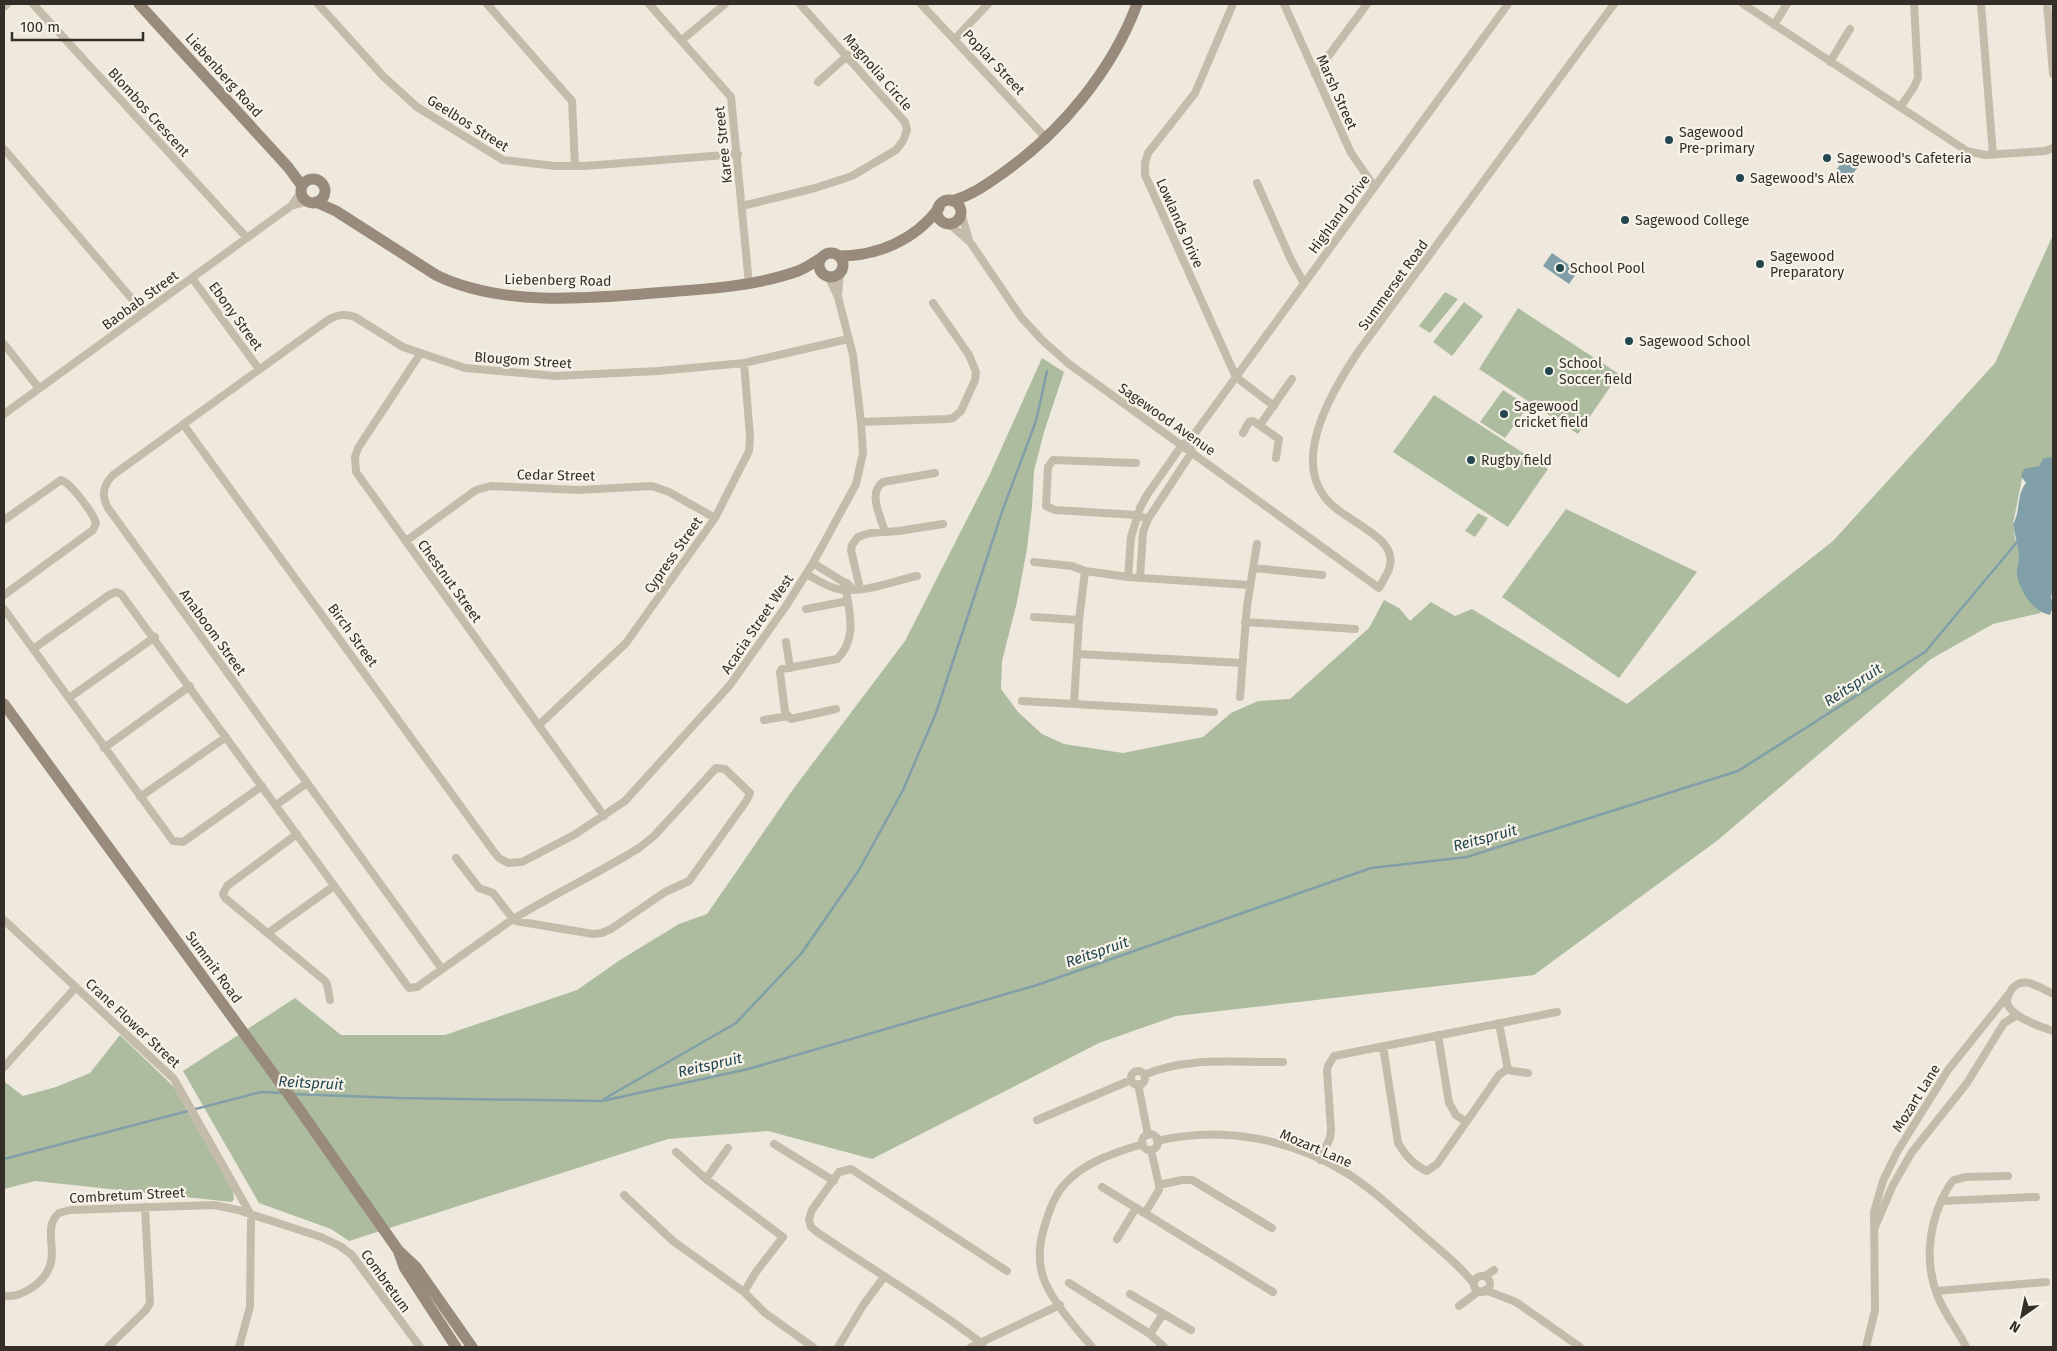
<svg xmlns="http://www.w3.org/2000/svg" width="2057" height="1351" viewBox="0 0 2057 1351" font-family="'Fira Sans',sans-serif">
  <style>
    .green { fill: #adbc9f }
    .water { fill: #809fa8 }
    .lines { fill: none; stroke-linecap: round; stroke-linejoin: round }
    .stream { stroke: #809fa8; stroke-width: 2.5 }
    .street { stroke: #c5bbaa; stroke-width: 8 }
    .secondary { stroke: #988b7c; stroke-width: 11 }
    .poi-dot { fill: #244650; stroke: #f7f3e9; stroke-width: 2 }
    .labels { text-anchor: middle; stroke-width: 4.5; stroke-linejoin: round; paint-order: stroke }
    .street-label { font-size: 14px; fill: #342e29; stroke: #f7f3e9 }
    .poi-label { font-size: 14px; fill: #342e29; stroke: #f7f3e9; text-anchor: start }
    .water-label { font-size: 15px; font-style: italic; fill: #244650; stroke: #f7f3e9 }
  </style>
  <rect width="100%" height="100%" fill="#efe9dd"/>
  <path class="green" d="M2053,235V470L2024,469L2013,524L2015,538L2041,613L1993,624L1931,659L1718,840L1534,975L1176,1016L1099,1043L872,1159L768,1131L668,1139L349,1241L331,1229L259,1203L183,1071L295,998L341,1035H445L577,990L620,960L679,924L707,914L794,788L905,641L989,476L1042,358L1064,372L1044,432L1034,471L1032,507L1027,549L1017,602L1002,661L1001,689L1018,712L1042,734L1064,744L1123,753L1203,737L1231,713L1258,701L1290,699L1369,628L1384,600L1399,608L1410,621L1431,602L1455,616L1472,609L1627,704L1833,541L1995,363Z
    M1445,292L1458,299L1430,333L1419,326Z
    M1464,302L1483,316L1452,356L1433,342Z
    M1518,308L1619,374L1578,434L1479,369Z
    M1503,390L1528,406L1505,438L1480,422Z
    M1434,395L1548,469L1508,527L1393,452Z
    M1566,509L1697,572L1619,678L1502,597Z
    M1478,513L1488,518L1475,537L1465,531Z
    M120,1035L174,1087L233,1191L234,1199L232,1202L35,1181L4,1189V1083L5,1082L23,1096L56,1087L90,1073Z"/>
  <path class="water" d="M1844,159L1852,161L1858,167L1848,180L1844,179L1837,169Z
    M1552,253L1578,271L1569,284L1543,266Z
    M2049,457L2053,458V593L2051,596L2053,607L2050,615C2033,612 2020,591 2017,575C2016,570 2019,564 2019,559C2019,548 2015,536 2013,524C2021,511 2016,495 2026,483L2021,476L2024,469L2039,466L2043,459Z"/>
  <g class="lines">
    <path class="stream" d="M292,1094L399,1098L602,1101L748,1069L1037,985L1371,868L1467,857L1738,771L1925,652L2018,541
      M604,1099L736,1023L801,954L859,870L903,790L936,713L1003,509L1036,421L1047,371
      M4,1159L261,1092L284,1093"/>
    <path class="street" d="M33,4L247,238
      M318,4L383,76L417,107L503,160L555,166H585L738,154
      M487,4L572,101L575,166
      M649,4L731,97L749,284
      M921,4L1047,139
      M1233,4L1195,93L1148,153L1145,163V175L1236,377L1274,406
      M1284,4L1351,153L1374,186
      M1743,4L1967,151L1985,155L2045,151L2053,148
      M1981,4L1993,155
      M2047,4L2053,74
      M4,7L7,4
      M1774,25L1787,4
      M955,39L988,4
      M682,40L725,4
      M1830,62L1850,29
      M1315,74L1367,4
      M818,82L848,55
      M1901,106L1914,87L1918,78L1914,4
      M4,149L144,313
      M1257,183L1291,260L1304,283
      M291,206L309,201
      M742,206L815,188L852,176L896,150L903,141L907,130L905,122L800,4
      M961,213L969,240
      M948,223L970,242L1021,317L1042,340L1069,364L1379,588C1384,578 1393,567 1390,556C1387,541 1371,533 1359,524C1347,516 1332,508 1324,496C1293,455 1334,388 1358,352L1614,4
      M192,278L259,369
      M838,295L840,273
      M4,344L38,387
      M420,354L358,448L355,457L356,472L604,816
      M4,414L291,206L301,192
      M861,422L948,419L953,418L961,411L975,380L976,372L969,355L933,303
      M183,424L494,852L499,858L508,863L522,862L574,835L625,801L730,685L786,606L813,563L856,484L863,453L861,422L853,355L838,297L828,276
      M1260,425L1292,379
      M1243,433L1249,422L1253,421L1279,439L1276,458
      M1136,463L1053,460L1048,467L1046,506L1055,510L1137,515L1148,519
      M4,520L61,480C71,483 93,513 96,523L93,530L4,595
      M885,532C881,516 867,494 883,482L935,473
      M406,541L476,490L491,486L578,490L652,486L669,492L715,518
      M1034,562L1072,566L1085,571L1128,577L1249,585
      M813,563L850,586
      M1254,568L1322,575
      M806,574C816,579 827,587 838,589C863,594 893,581 917,576
      M1128,577L1131,537L1140,508L1147,495L1182,445L1190,440L1508,4
      M1140,578L1143,532L1148,519L1192,452L1191,449
      M860,589L851,550L852,545L858,537L870,533L899,531L943,524
      M4,609L173,841L183,842L262,786
      M806,609L848,601
      M1034,617L1079,620
      M1245,622L1355,629
      M786,642L790,668
      M33,649L109,595L116,592L121,594L409,988L417,987L510,921C552,895 597,874 639,848L654,836L716,768L725,769L750,793L747,800L689,881L665,892L611,929L602,933L593,934L516,921L513,919L493,893L479,888L456,858
      M1078,654L1242,663
      M1240,697L1247,606L1257,544
      M69,698L155,637
      M1022,701L1214,712
      M1074,703L1079,620L1085,571
      M836,709L791,719L785,712L780,672L782,669L837,659C857,640 850,614 846,590L847,583
      M764,720L788,716
      M539,725L626,643L715,518L749,451L750,436L744,363
      M104,748L190,686
      M140,797L226,737
      M276,805L307,783
      M297,834L227,886L223,894L225,898L324,980L327,984L330,1000
      M4,920L174,1079L251,1215L250,1307L239,1347
      M268,933L334,886
      M442,969L108,508C101,495 103,485 113,475L328,320C337,315 344,313 355,317L403,347L465,368L556,376L658,371L744,363L848,339
      M2053,994C2039,987 2020,973 2010,992C2007,997 2006,1003 2009,1007C2017,1019 2041,1027 2053,1031
      M1499,1023L1508,1070
      M1438,1035L1449,1103L1456,1115L1466,1122
      M1383,1046L1398,1143C1405,1155 1415,1166 1427,1171L1437,1164L1499,1075L1506,1070L1528,1073
      M4,1067L76,987
      M1131 1078a7 7 0 1 1 14 0a7 7 0 1 1-14 0Z
      M1144,1075C1186,1056 1238,1063 1283,1062
      M1138,1084L1148,1135
      M1037,1120L1131,1080
      M1142 1142a8 8 0 1 1 16 0a8 8 0 1 1-16 0Z
      M1157,1141C1221,1126 1289,1138 1345,1172C1371,1188 1393,1209 1416,1229C1436,1247 1458,1263 1474,1284
      M774,1144L834,1181
      M676,1152L706,1179L783,1237L756,1272L744,1292L765,1313L813,1347
      M1320,1160L1330,1138L1331,1130L1327,1071L1328,1066L1334,1056L1557,1012
      M706,1179L728,1148
      M1159,1185L1182,1180H1192L1272,1228
      M1102,1187L1273,1292
      M624,1195L673,1241L744,1292
      M1942,1201L2036,1197
      M1145,1213L1159,1190V1185L1151,1150
      M1875,1227L1893,1185L1912,1152L1967,1083L2004,1023L2017,1015
      M1117,1239L1136,1208
      M1485,1276L1494,1270
      M1474 1284a8 8 0 1 1 16 0a8 8 0 1 1-16 0Z
      M1069,1283L1150,1334L1164,1347
      M1485,1290L1516,1302L1580,1347
      M1936,1291L2046,1282
      M1130,1294L1191,1330
      M4,1296C23,1298 47,1281 51,1262C55,1245 44,1226 59,1213L70,1210L214,1205L238,1210L321,1237L340,1246L352,1255L420,1347
      M1459,1306L1479,1291
      M1150,1334L1163,1314
      M108,1347L146,1310L150,1303L145,1207
      M838,1347L864,1304L884,1277
      M971,1347L1060,1305
      M983,1347L980,1342C928,1302 871,1269 817,1232L811,1227L809,1219L812,1210L839,1172L851,1169L1007,1271
      M1092,1347C1076,1328 1055,1305 1045,1282C1037,1263 1039,1243 1045,1225C1048,1214 1052,1203 1058,1193C1076,1165 1112,1153 1143,1144
      M1866,1347L1875,1310L1874,1212L1883,1181L1897,1152L1948,1070L2008,995
      M1966,1347C1958,1330 1945,1315 1938,1297C1925,1265 1928,1230 1942,1199C1946,1192 1948,1185 1954,1180L1966,1177L2008,1176"/>
    <path class="secondary" d="M139,4L288,167L302,186
      M301 191a12 12 0 1 1 24 0a12 12 0 1 1-24 0Z
      M937 212a12 12 0 1 1 24 0a12 12 0 1 1-24 0Z
      M952,201C972,195 986,185 1003,173C1061,132 1112,71 1137,4
      M316,202L336,211L436,275C503,308 594,298 666,292C710,289 756,286 798,271C806,268 813,263 821,258
      M819 265a12 12 0 1 1 24 0a12 12 0 1 1-24 0Z
      M839,256C878,256 915,240 939,208
      M4,704L297,1106L398,1250L404,1267L456,1347
      M399,1251L416,1267L472,1347"/>
  </g>
  <g class="poi-dot">
    <circle cx="1669" cy="140" r="5"/>
    <circle cx="1827" cy="158" r="5"/>
    <circle cx="1740" cy="178" r="5"/>
    <circle cx="1625" cy="220" r="5"/>
    <circle cx="1760" cy="264" r="5"/>
    <circle cx="1560" cy="268" r="5"/>
    <circle cx="1629" cy="341" r="5"/>
    <circle cx="1549" cy="371" r="5"/>
    <circle cx="1504" cy="414" r="5"/>
    <circle cx="1471" cy="460" r="5"/>
  </g>
  <g class="labels">
    <g class="street-label">
      <text transform="translate(994 62) rotate(47)" y="5">Poplar Street</text>
      <text transform="translate(878 72) rotate(49)" y="5">Magnolia Circle</text>
      <text transform="translate(224 75) rotate(48)" y="5">Liebenberg Road</text>
      <text transform="translate(1337 92) rotate(66)" y="5">Marsh Street</text>
      <text transform="translate(149 112) rotate(48)" y="5">Blombos Crescent</text>
      <text transform="translate(468 123) rotate(32)" y="5">Geelbos Street</text>
      <text transform="translate(723 145) rotate(-96)" y="5">Karee Street</text>
      <text transform="translate(1339 214) rotate(-54)" y="5">Highland Drive</text>
      <text transform="translate(1180 223) rotate(66)" y="5">Lowlands Drive</text>
      <text transform="translate(558 280) rotate(1)" y="5">Liebenberg Road</text>
      <text transform="translate(1393 285) rotate(-54)" y="5">Summerset Road</text>
      <text transform="translate(140 300) rotate(-36)" y="5">Baobab Street</text>
      <text transform="translate(236 316) rotate(54)" y="5">Ebony Street</text>
      <text transform="translate(523 360) rotate(4)" y="5">Blougom Street</text>
      <text transform="translate(1167 419) rotate(35)" y="5">Sagewood Avenue</text>
      <text transform="translate(556 475) rotate(1)" y="5">Cedar Street</text>
      <text transform="translate(673 555) rotate(-55)" y="5">Cypress Street</text>
      <text transform="translate(450 581) rotate(54)" y="5">Chestnut Street</text>
      <text transform="translate(757 624) rotate(-56)" y="5">Acacia Street West</text>
      <text transform="translate(213 632) rotate(54)" y="5">Anaboom Street</text>
      <text transform="translate(353 635) rotate(54)" y="5">Birch Street</text>
      <text transform="translate(214 967) rotate(54)" y="5">Summit Road</text>
      <text transform="translate(133 1023) rotate(43)" y="5">Crane Flower Street</text>
      <text transform="translate(1916 1098) rotate(-58)" y="5">Mozart Lane</text>
      <text transform="translate(1316 1148) rotate(23)" y="5">Mozart Lane</text>
      <text transform="translate(127 1195) rotate(-3)" y="5">Combretum Street</text>
      <text transform="translate(386 1281) rotate(54)" y="5">Combretum</text>
    </g>
    <g class="poi-label">
      <text x="1679" y="137">Sagewood<tspan x="1679" dy="16">Pre-primary</tspan></text>
      <text x="1837" y="163">Sagewood's Cafeteria</text>
      <text x="1750" y="183">Sagewood's Alex</text>
      <text x="1635" y="225">Sagewood College</text>
      <text x="1770" y="261">Sagewood<tspan x="1770" dy="16">Preparatory</tspan></text>
      <text x="1570" y="273">School Pool</text>
      <text x="1639" y="346">Sagewood School</text>
      <text x="1559" y="368">School<tspan x="1559" dy="16">Soccer field</tspan></text>
      <text x="1514" y="411">Sagewood<tspan x="1514" dy="16">cricket field</tspan></text>
      <text x="1481" y="465">Rugby field</text>
    </g>
    <g class="water-label">
      <text transform="translate(1853 685) rotate(-33)" y="5">Reitspruit</text>
      <text transform="translate(1485 838) rotate(-15)" y="5">Reitspruit</text>
      <text transform="translate(1097 952) rotate(-19)" y="5">Reitspruit</text>
      <text transform="translate(710 1065) rotate(-13)" y="5">Reitspruit</text>
      <text transform="translate(311 1083) rotate(3)" y="5">Reitspruit</text>
    </g>
  </g>
  <rect width="2057" height="1351" fill="none" stroke="#342e29" stroke-width="10"/>
  <g transform="translate(2022 1316) rotate(213)" stroke="#f7f3e9" stroke-width="4" paint-order="stroke">
  <path d="M0-4L9 19L0 12L-9 19Z" fill="#342e29"/>
  <text y="-8" font-size="14" font-weight="bold" text-anchor="middle" fill="#342e29">N</text>
  </g>
  <path d="M12 32v8h131v-8" fill="none" stroke="#342e29" stroke-width="2.5"/>
  <text x="20" y="32" font-size="15" fill="#342e29" stroke="#f7f3e9" stroke-width="4" paint-order="stroke">100 m</text>
</svg>
